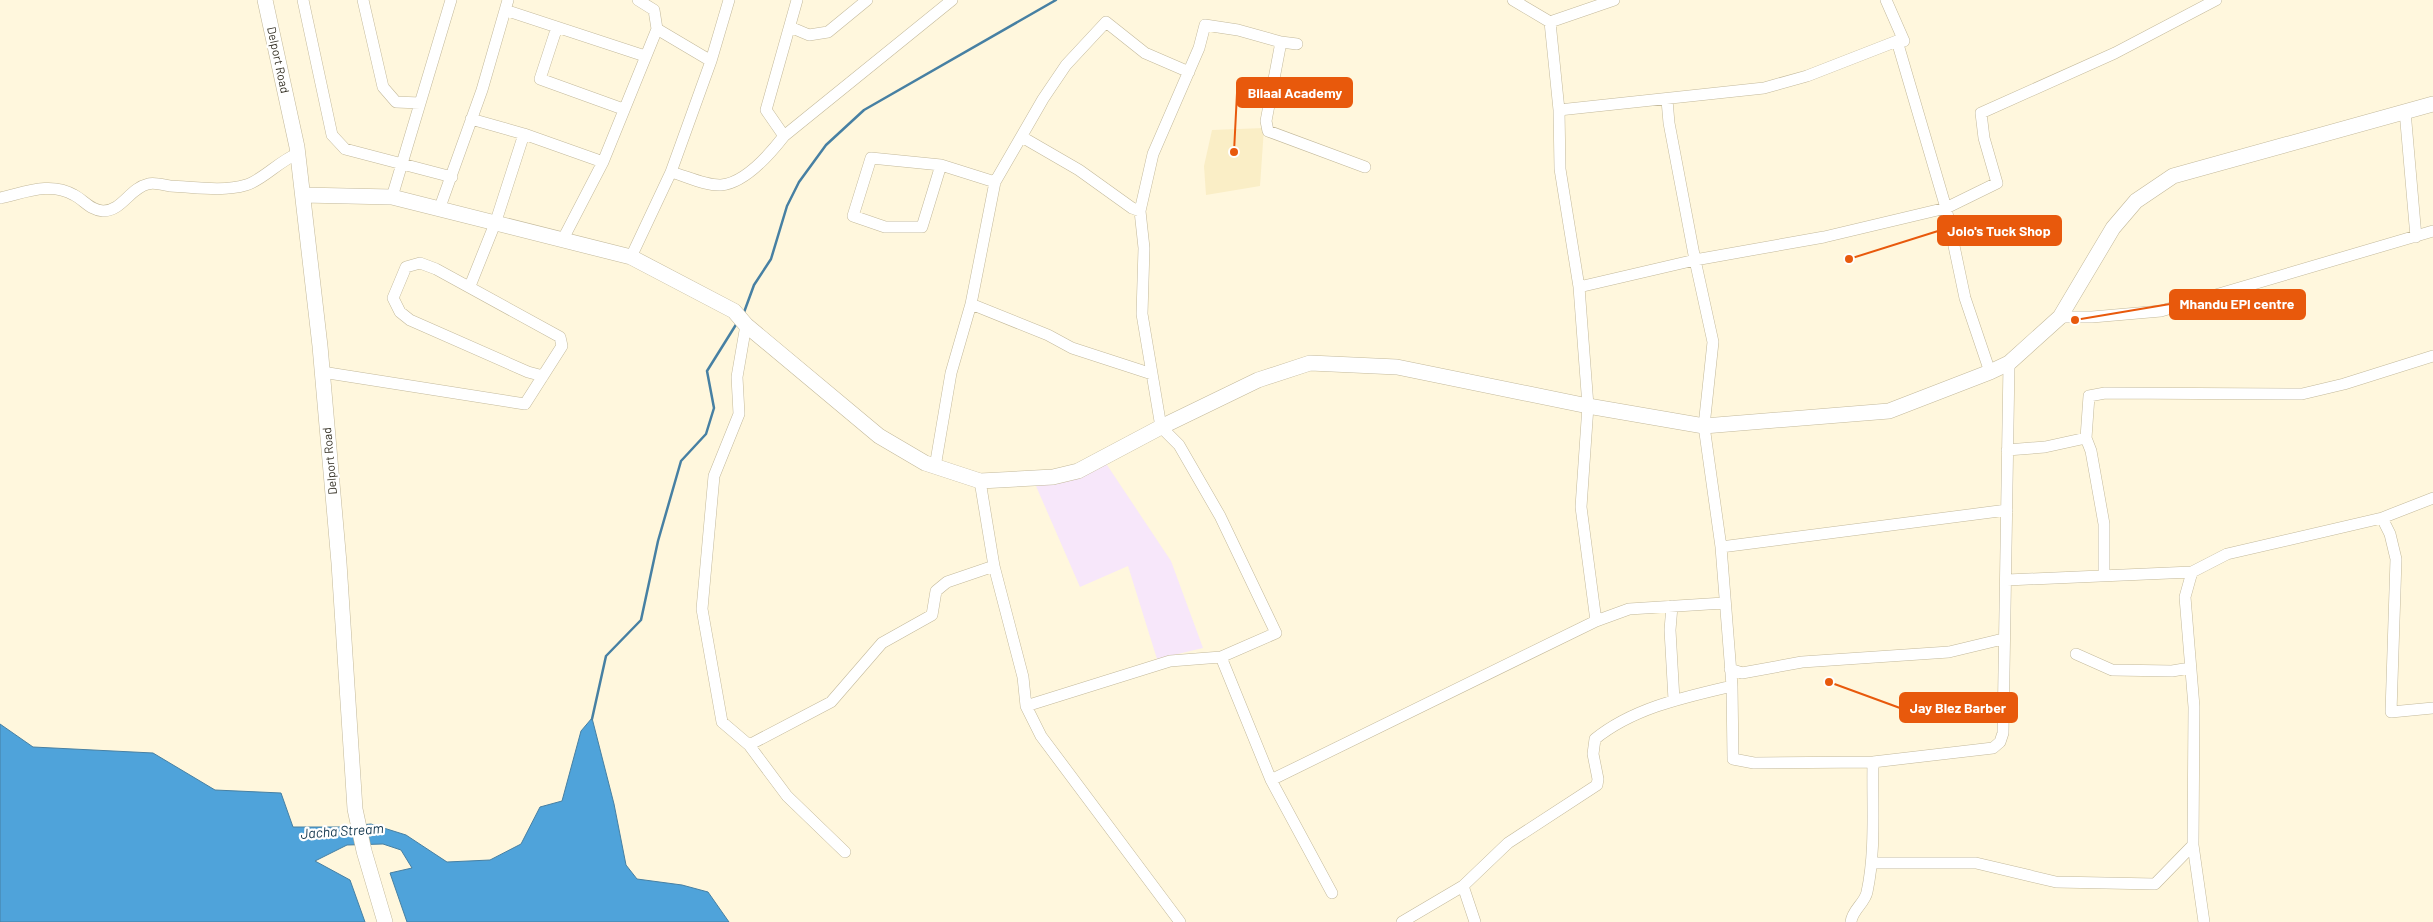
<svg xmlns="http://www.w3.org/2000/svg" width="2433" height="922" viewBox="0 0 2433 922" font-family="Barlow,sans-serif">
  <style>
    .commercial { fill: #f7e7fa }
    .built { fill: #faeec6 }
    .water { fill: #4fa3da; stroke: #4780a3 }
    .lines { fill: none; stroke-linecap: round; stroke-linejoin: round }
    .stream { stroke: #4780a3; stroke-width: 2.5 }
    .street-casing { stroke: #c3b99b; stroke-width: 12 }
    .secondary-casing { stroke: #c3b99b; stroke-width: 16 }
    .street { stroke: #fff; stroke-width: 11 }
    .secondary { stroke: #fff; stroke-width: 15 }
    .labels { text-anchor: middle; stroke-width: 4.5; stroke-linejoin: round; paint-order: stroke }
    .street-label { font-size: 12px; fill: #332f23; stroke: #fff }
    .water-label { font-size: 14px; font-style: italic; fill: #14384f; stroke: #fff }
    .leader { fill: none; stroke: #e8590c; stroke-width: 2 }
    .callout-dot { fill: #e8590c; stroke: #fff; stroke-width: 2 }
    .callout { fill: #e8590c; stroke: #e8590c; stroke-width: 2 }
    .callout-label { font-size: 14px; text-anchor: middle; font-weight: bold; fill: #fff }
  </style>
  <rect width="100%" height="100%" fill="#fff7dd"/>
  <path class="commercial" d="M1105,462L1171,561L1203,648L1157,659L1128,566L1080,587L1036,486Z"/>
  <path class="built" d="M1264,128L1260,186L1206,195L1204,166L1212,130Z"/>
  <path class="water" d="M592,718L614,804L626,865L637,879L682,885L708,892L729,922H407L390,873L412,868L401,850L383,844L347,845L315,861L350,880L365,922H0V724L33,747L153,753L215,790L281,793L293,827H338L371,824L406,835L447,862L490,860L521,844L540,807L562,801L581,731Z"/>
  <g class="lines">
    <path class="stream" d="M743,315L754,285L771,259L787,206L799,182L826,145L864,110L1056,0
      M592,719L606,656L641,620L658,541L681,461L706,434L714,408L707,371L737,323"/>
    <g class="street-casing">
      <path id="street" d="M303,0L332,135L345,149L452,177
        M363,0L383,87L396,102L420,103
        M1513,0L1550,22L1614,0
        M505,10L645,56
        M1550,22L1559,110L1560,169L1579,287L1588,406L1581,507L1596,621
        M557,27L540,79L623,109
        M790,27L809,35L828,32L867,0
        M657,29L711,61
        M1897,41L1946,208L1965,298L1990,372
        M1281,42L1297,44
        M1667,100L1669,123L1695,260L1713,342L1704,426L1721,547L1732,686L1733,759L1754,763L1873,762L1993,748L2000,742L2003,733L2009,363
        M1559,110L1764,88L1807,76L1897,41H1904L1886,0
        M2405,111L2416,237
        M471,119L524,134L603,162
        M784,136L766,110L797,0
        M1022,137L1079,170L1132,208L1140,211
        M941,165L922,227H885L853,216L871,158L941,165L995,182
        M671,172C686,176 706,186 721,185C745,183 770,154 784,136L952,0
        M392,197L451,0
        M0,198C24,193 50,181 74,195C84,200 90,210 103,211C122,211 130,188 148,184C154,182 164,185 170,186C195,187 222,192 246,185C263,180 279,161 297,154
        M440,207L482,90L508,0
        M563,239L603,162L657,29L654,10L638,0
        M631,257L671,172L711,61L729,0
        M470,286L496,221L524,134
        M1579,287L1695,260L1824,237L1946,208L1997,183L1984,138L1981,113L2115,53L2216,0
        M2060,317H2092L2161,311L2433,231
        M746,325L737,377L739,414L714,476L702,609L722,722L749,745L831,702L882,643L932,615L936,591L947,582L994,566
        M322,372L525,404L562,346L560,337L436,269L420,263L406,267L393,298L400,312L410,320L528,372L543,376
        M1152,374L1072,348L1048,335L971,304L995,182L1043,99L1066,65L1106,22L1145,53L1189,72
        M2007,450L2045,447L2086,438
        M935,467L951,373L971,304
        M980,481L994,566L1023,677L1026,706L1041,736L1180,922
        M2382,518L2390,534L2396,559L2391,712L2433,708
        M1721,547L2007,510
        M2192,572L2185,597L2194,707L2193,845L2204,922
        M2104,575V524L2091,451L2086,438L2089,396L2105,393L2302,394L2344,384L2433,356
        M2007,580L2192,572L2227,554L2382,518L2433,498
        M1672,606L1670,630L1674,700
        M2076,654L2112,670L2172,671L2190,668
        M1221,657L1271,780L1332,893
        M1730,669L1742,673L1802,662L1949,652L2003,639
        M1026,706L1170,661L1221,657L1276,633L1220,516L1179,445L1161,427L1142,314L1144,248L1140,211L1153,154L1199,48L1205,25L1238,30L1281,42L1266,121L1268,131L1365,167
        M749,745L787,796L845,852
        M1271,780L1596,621L1629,609L1724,603
        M1872,863H1976L2056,882L2155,884L2193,845
        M1463,886L1475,922
        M1402,922L1463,886L1508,843L1597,785L1598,779L1593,754L1595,739C1633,708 1685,697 1732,686
        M1851,922C1852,910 1865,903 1867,892C1876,850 1872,805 1873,762"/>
    </g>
    <g class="secondary-casing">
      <path id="secondary" d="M265,0L297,147L320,346L339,563L355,809L364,851L385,922
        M303,195L392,197L631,257L734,311L746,325L879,436L925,463L980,481L1053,477L1078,471L1161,427L1258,380L1310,363L1397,367L1588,406L1704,426L1889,411L1990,372L2009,363L2060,317L2113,228L2136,201L2173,176L2433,104"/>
    </g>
    <use href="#street" class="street"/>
    <use href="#secondary" class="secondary"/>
  </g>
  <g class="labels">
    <g class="street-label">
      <text transform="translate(278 60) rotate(78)" y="4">Delport Road</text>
      <text transform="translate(330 461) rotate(-95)" y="4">Delport Road</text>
    </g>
    <g class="water-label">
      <text transform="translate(342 831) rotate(-4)" y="5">Jacha Stream</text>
    </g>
  </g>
  <path class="leader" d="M1234 152L1237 93M1849 259L1938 231M2075 320L2170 304M1829 682L1900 708"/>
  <g class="callout-dot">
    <circle cx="1234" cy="152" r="5"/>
    <circle cx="1849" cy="259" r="5"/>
    <circle cx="2075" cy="320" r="5"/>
    <circle cx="1829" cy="682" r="5"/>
  </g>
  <g class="callout">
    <rect x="1237" y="78" width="115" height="29" rx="5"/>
    <rect x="1938" y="216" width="123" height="29" rx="5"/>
    <rect x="2170" y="290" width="135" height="29" rx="5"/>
    <rect x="1900" y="693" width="117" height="29" rx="5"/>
  </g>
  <g class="callout-label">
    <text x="1295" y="98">Bilaal Academy</text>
    <text x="1999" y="236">Jolo's Tuck Shop</text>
    <text x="2237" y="309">Mhandu EPI centre</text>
    <text x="1958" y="713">Jay Blez Barber</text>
  </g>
</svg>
